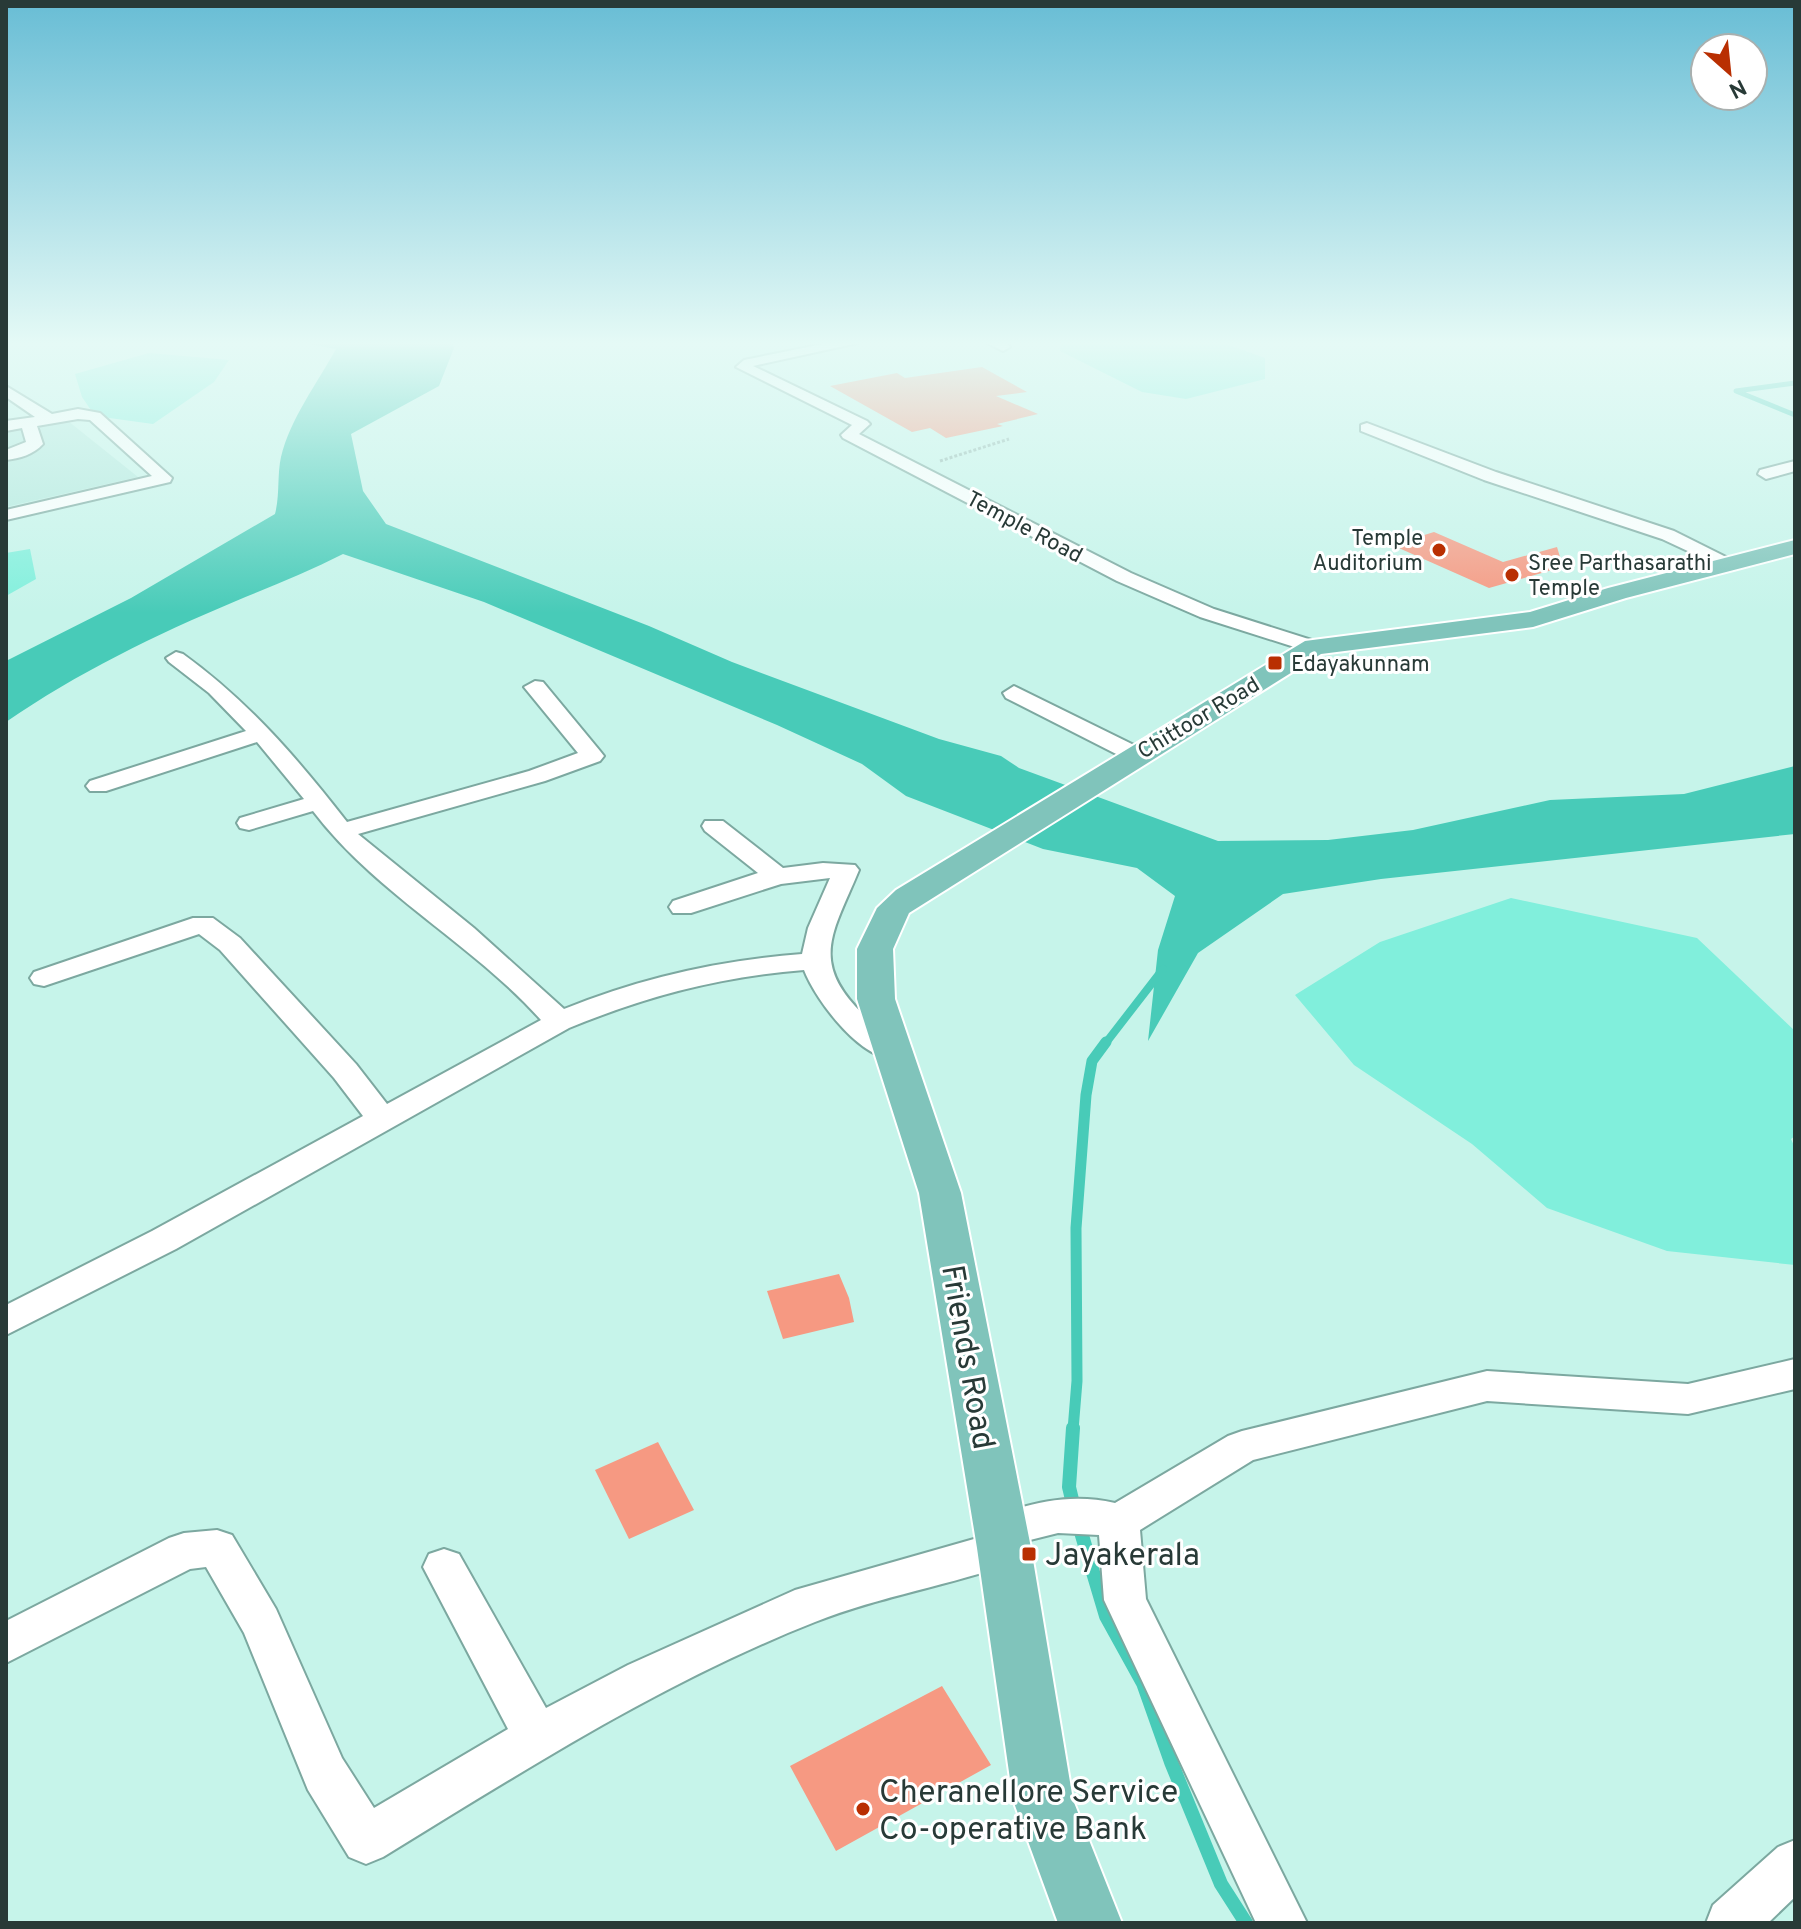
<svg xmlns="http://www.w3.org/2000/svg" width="1801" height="1929" viewBox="0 0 1801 1929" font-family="Overpass,sans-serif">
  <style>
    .built { fill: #b1e8dd }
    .green { fill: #81efdc }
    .water { fill: #48cbb8 }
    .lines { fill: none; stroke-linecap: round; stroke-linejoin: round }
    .stream-far3 { stroke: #48cbb8; stroke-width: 5 }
    .stream-far2 { stroke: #48cbb8; stroke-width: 8 }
    .stream-far1 { stroke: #48cbb8; stroke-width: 11 }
    .stream { stroke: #48cbb8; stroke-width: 14 }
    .building { fill: #f69982 }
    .minor-casing { stroke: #7ca8a0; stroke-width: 4 }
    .major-casing { stroke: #fff; stroke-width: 4 }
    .path { stroke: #94b9b2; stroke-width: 3; stroke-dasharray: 3 2; stroke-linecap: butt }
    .minor { fill: #fff; fill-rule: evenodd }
    .major { fill: #80c4bb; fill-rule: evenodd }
    .poi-dot { fill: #b92f02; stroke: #fff; stroke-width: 3 }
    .labels { text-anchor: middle; stroke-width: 6; stroke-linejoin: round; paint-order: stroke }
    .far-street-label { font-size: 22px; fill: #283a37; stroke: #fff }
    .far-poi-label { font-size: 22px; fill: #283a37; stroke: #fff; text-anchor: start }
    .near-street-label { font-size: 32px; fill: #283a37; stroke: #fff }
    .near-poi-label { font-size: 32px; fill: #283a37; stroke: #fff; text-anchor: start }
  </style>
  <rect width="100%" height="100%" fill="#c6f4ea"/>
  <path class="built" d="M68,421L138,477L6,507V431Z"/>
  <path class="green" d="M1061,343H1223L1265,358V379L1186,399L1142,392L1060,351Z
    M149,353L229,360L214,382L153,424L95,416L82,397L75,374Z
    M30,549L36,579L6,596V553Z
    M1511,898L1697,938L1795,1031V1136L1791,1139L1795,1148V1265L1667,1251L1547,1208L1472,1144L1354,1065L1295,995L1380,942Z"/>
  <path class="water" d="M304,343H452L454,348L439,386L351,434L363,491L386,524L649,626L732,662L939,739L1001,756L1019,768L1218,841L1328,840L1413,830L1550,800L1684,794L1795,766V834L1381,879L1283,894L1198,953L1148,1041L1158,950L1175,896L1137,868L1043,849L906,796L862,764L777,725L484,602L343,554C308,572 272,586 236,601C155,635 77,673 6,722V661L131,598L275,514C280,495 277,475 281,457C290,419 318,382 336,349Z"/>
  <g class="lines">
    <path class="stream-far3" d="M1795,383L1736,391L1795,415"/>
    <path class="stream-far2" d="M1105,1044L1163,969"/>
    <path class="stream-far1" d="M1073,1430L1077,1381L1076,1228L1086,1095L1092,1061L1106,1042"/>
    <path class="stream" d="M1073,1428L1069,1487L1074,1508
      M1078,1522L1106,1616L1143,1683L1171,1762L1221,1884L1246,1923"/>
  </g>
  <path class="building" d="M982,367L1027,392L996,396L1038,414L997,424L1003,426L946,438L930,428L912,432L830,386L897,373L905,378Z
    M1434,532L1503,562L1557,547L1563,567L1489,588L1392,545Z
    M839,1274L849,1298L854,1322L783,1339L767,1291Z
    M658,1442L694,1510L629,1539L595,1470Z
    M942,1686L991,1765L836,1851L790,1766Z"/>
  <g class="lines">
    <g class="minor-casing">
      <path id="minor" d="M828,343H858L753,366L867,421L870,424L859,434L1131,573L1214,609L1321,643L1324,647L1314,653L1307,651L1200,617L1117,581L843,438L841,435L852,425L736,367L744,360Z
        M987,343H1006L1010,347L1003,351Z
        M6,386L52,414L78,409L100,413L172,478L170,482L6,520V510L152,476L90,420L78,419L37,426L43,444C33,455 20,458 6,460V450L26,442L22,428L6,431V421L35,417L6,397Z
        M1367,423L1496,472L1674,531L1738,563L1729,569L1722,567L1662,539L1484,480L1361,431V425Z
        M1795,461V471L1766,479L1758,474L1760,470Z
        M176,652L183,654C248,701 298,759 347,822L529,771L578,753L524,687L535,681L543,682L600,751L604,756L600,761L545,781L358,834L474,928L564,1009C640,978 720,960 802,954L808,928L830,878L781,884L691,913H673L669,907L673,901L758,873L705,831L702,826L705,821H723L783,868L823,863L855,865L859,870C834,931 808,962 864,1015C877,1027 896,1036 906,1051L902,1058C865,1067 816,1001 804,970C719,977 647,996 569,1028L176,1249L6,1335V1305L152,1231L363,1116L334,1078L220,950L199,934L44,986L34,984L30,978L34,972L193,918H213L240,938L356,1064L387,1104L541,1020C472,943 376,894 313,811L249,830L240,828L237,823L240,818L304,799L257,742L106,791H90L86,786L90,781L246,731L209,693L169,662L166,658Z
        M1014,686L1144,750L1148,755L1144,760H1128L1006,698L1003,693Z
        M1795,1359V1389L1688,1414L1487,1401L1253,1460L1140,1530L1146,1599L1307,1923H1256L1104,1600L1099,1535L1058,1533L1022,1542L1025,1548L1019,1561C952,1585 881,1596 815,1622C662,1682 522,1772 383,1857L366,1864L349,1857L308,1790L244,1633L206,1567L190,1569L6,1663V1621L169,1538L184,1533L217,1530L232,1535L276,1609L342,1758L374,1808L508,1729L423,1567L429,1554L444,1549L459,1554L546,1708L628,1665L795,1590L981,1537L978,1532L984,1519C1028,1504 1068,1492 1115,1503L1228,1436L1242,1431L1487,1371L1688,1384Z
        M1795,1840V1897L1768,1923H1706L1713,1905L1778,1847Z"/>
    </g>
    <g class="major-casing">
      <path id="major" d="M1795,540V554L1626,598L1533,627L1321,654L909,913L893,949L895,999L961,1193L1031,1548L1073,1800L1122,1923H1058L1013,1800L977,1548L919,1193L857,999V949L877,908L896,890L1305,641L1530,612L1608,588Z"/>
    </g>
    <path class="path" d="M940,461L1009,439"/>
    <use href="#minor" class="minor"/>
    <use href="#major" class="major"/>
  </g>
  <linearGradient id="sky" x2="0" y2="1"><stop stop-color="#68bdd5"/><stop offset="0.56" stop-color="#e5faf6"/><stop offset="1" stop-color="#e5faf6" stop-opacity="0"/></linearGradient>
  <rect width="1801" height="613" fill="url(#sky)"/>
  <g class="poi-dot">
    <circle cx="1439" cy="550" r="8"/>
    <circle cx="1512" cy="575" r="8"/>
    <rect x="1267" y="655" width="16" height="16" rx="4"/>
    <rect x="1021" y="1546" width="16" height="16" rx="4"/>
    <circle cx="863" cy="1809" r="8"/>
  </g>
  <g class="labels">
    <g class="far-street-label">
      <text transform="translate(1025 526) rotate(28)" y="8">Temple Road</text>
      <text transform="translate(1198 717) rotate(-31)" y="8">Chittoor Road</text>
    </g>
    <g class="far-poi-label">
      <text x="1423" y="545" text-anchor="end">Temple<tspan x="1423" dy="25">Auditorium</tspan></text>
      <text x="1528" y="570">Sree Parthasarathi<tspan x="1528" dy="25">Temple</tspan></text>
      <text x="1291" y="671">Edayakunnam</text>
    </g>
    <g class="near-street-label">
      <text transform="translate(969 1357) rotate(80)" y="11">Friends Road</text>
    </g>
    <g class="near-poi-label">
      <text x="1045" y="1565">Jayakerala</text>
      <text x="879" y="1802">Cheranellore Service<tspan x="879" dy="37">Co-operative Bank</tspan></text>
    </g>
  </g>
  <rect width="1801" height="1929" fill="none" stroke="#283a37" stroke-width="16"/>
  <g transform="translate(1729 72) rotate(153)"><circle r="38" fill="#ffffff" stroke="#a9b0af" stroke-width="2"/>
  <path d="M0-6L14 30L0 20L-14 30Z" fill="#b92f02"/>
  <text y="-12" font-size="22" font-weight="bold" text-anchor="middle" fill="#283a37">N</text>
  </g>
</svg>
